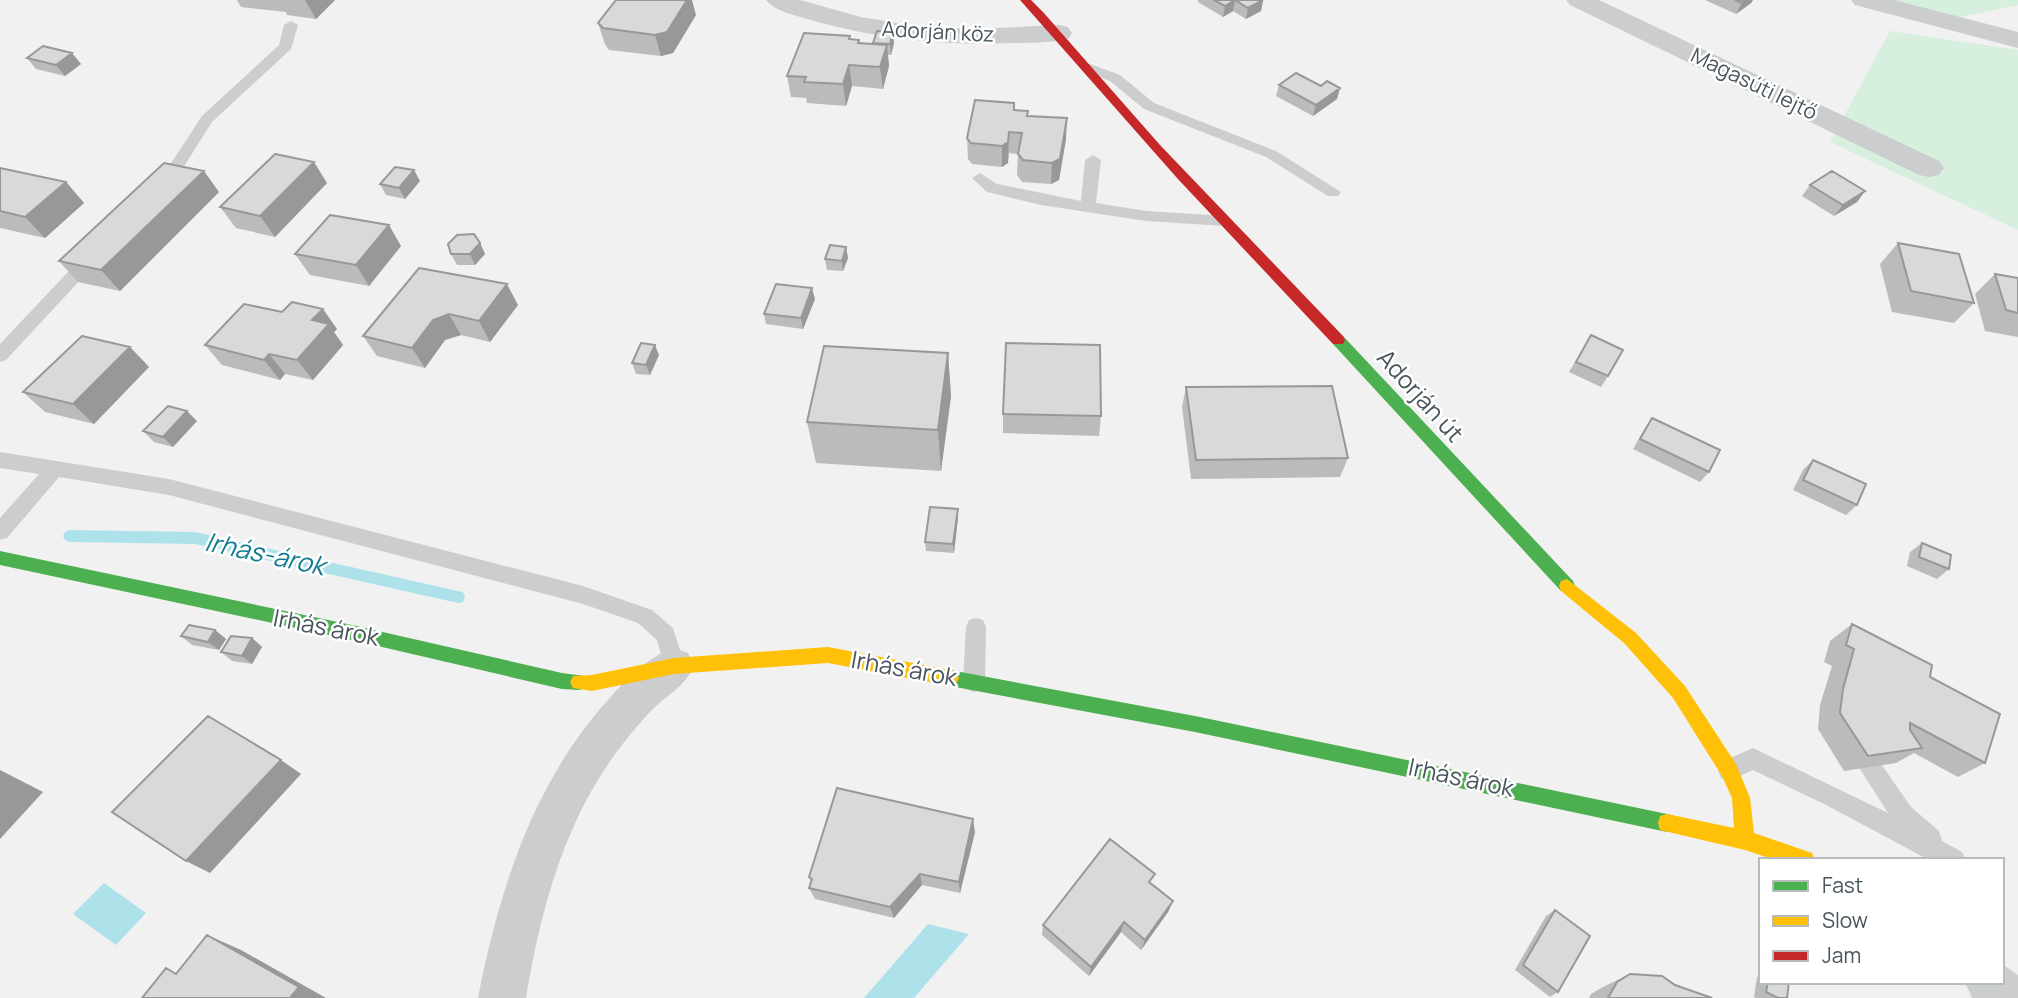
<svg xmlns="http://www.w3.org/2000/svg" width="2018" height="998" viewBox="0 0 2018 998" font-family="Manrope,sans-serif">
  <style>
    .green { fill: #d7efdf }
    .water { fill: #ade2eb }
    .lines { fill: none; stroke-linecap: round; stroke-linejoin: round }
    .stream { fill: #ade2eb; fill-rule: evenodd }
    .lane { fill: #cbcdcf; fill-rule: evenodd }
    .street { fill: #cbcdcf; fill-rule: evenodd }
    .fast { fill: #4caf50; fill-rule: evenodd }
    .slow { fill: #ffc107; fill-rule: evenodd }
    .jam { fill: #c62828; fill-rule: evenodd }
    .wall { fill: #babbbb }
    .shaded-wall { fill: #979898 }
    .building { fill: #d8d9d9; stroke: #979898; stroke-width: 2 }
    .labels { text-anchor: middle; stroke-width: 5; stroke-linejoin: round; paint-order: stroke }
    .far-street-label { font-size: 21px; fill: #49555d; stroke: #fff }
    .street-label { font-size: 24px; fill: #49555d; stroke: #fff }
    .water-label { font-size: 26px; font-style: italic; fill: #127d90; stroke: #fff }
  </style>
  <rect width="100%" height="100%" fill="#f2f1f1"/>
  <path class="green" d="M1891,0H2018V5L1956,18Z
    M1890,31L2018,50V230L1830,142Z"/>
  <path class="water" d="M104,883L146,913L116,945L73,914Z
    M928,924L969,934L914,998H864Z"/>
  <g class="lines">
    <path class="stream" d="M70,530L195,532L458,591L463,592L465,597L463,602L458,603L195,544L70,542L65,540L63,536L65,532Z"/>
    <path class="lane" d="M291,21L298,25L291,49L212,122L169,190H159L156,186L202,116L279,45L284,25Z
      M1090,64L1120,75L1154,103L1276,151L1341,192L1338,196H1328L1266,157L1144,109L1110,81L1085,71V65Z
      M1093,155L1101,160L1096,203L1146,211L1225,216L1233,221L1225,226L1146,221L1041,205L987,192L972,178L980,173L997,184L1081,201L1085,160Z
      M90,253L96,255L98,259L96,263L6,360L0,362V344L84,255Z
      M0,452L169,479L583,586L652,610L673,628L685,666L682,673L674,676L666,673L657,640L638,623L583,604L169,495L59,477L7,538L0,540V518L39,474L0,468Z
      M976,618L983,620L986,627L985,682L982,689L974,692L966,689L963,682L966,627L969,620Z
      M1753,748L1888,813L1858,766L1861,758L1869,755L1877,758L1911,807L1939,831L1942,841L1962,852L1966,860H1929L1828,806L1753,770L1729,781L1721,778L1718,770L1721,762Z"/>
    <path class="street" d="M766,0H800L861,17L916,26L972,29L1059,25L1068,27L1072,33L1068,39C1049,43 1029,43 1010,43C943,46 879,39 814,21C800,16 776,13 766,0Z
      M1566,0H1599L1939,161L1944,168L1939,175L1929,177L1919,175L1570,5Z
      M1851,0H1894L2018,32V48L1855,5Z
      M674,648L688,653L694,666C686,685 669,694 654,708C643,719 632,732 622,745C565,818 541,908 526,998H478C499,890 533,783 608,700C626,679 648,657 674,648Z
      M2002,964L2018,975V998H1972L1965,982H2002Z"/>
    <path class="fast" d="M1338,335L1343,336L1573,581L1575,586L1573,591L1567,593L1561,591L1333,344L1331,340L1333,336Z
      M0,551L352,625L562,673L585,676L588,682L585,688L579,690L562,689L352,640L0,565Z
      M950,670L1195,716L1667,814L1674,816L1676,823L1674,830L1667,832L1195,732L950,686L944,684L941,678L944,672Z"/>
    <path class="slow" d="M1567,579L1636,633L1685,686L1736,764L1750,798L1754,833L1812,853L1815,860H1775L1745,850L1660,830L1658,823L1660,816L1667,814L1734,828L1732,798L1722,776L1673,698L1624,643L1561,591L1559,586L1561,581Z
      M828,647L950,670L956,672L959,678L956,684L950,686L828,663L674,674L592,691L573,688L570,682L573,676L592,675L674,658Z"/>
    <path class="jam" d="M1020,0H1031L1043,12L1160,145L1343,336L1345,340L1343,344H1333L1177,178Z"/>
  </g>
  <path class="wall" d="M237,0H335L316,19L287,15L286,12L241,7Z
    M1198,0H1263L1261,11L1246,19L1233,11L1223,17L1198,2Z
    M1705,0H1753L1751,3L1736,14Z
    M696,15L673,53L661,56L609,50L605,44L598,23Z
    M850,36V39L859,40L860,43L873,44V43H894L891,55H888L889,66L883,89L852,86L846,106L807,103L806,98L791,97L787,76Z
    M27,58L81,64L65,76L36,69Z
    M1279,85L1340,88L1337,99L1313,116L1276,96Z
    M1014,103V110L1028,111V116L1066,139L1059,180L1051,184L1022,182L1017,175L1018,154L1009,153L1008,163L1002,167L972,164L968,159L967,138Z
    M0,168L66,182L84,203L45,238L0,228Z
    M420,181L405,199L386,195L380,184Z
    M327,183L275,237L236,228L220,207Z
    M1810,185L1865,191L1857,202L1834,216L1802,196Z
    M219,192L120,291L78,282L59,261Z
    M480,243L485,254L475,265H457L451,254Z
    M1898,243L1974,303L1954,323L1892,312L1880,264Z
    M401,246L369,286L310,275L295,254Z
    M846,247L848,258L843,271L827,270L825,259Z
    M419,268L518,305L490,342L461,335L445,340L425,368L377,356L363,336Z
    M1995,274L2018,278V337L1985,331L1975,294Z
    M815,299L803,329L766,324L764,314Z
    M337,329L334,332L343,345L313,380L285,374L280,380L222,365L205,345Z
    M1591,335L1608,376L1601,387L1569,372Z
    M130,347L149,367L94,424L45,412L23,392Z
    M948,353L951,396L941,471L816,463L807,422Z
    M659,355L650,375L636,374L632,363Z
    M1186,387L1348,458L1340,477L1191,479L1182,407Z
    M1003,414L1101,416L1099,436L1003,433Z
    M1652,418L1709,472L1700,482L1633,449L1645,428Z
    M197,421L173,447L154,442L143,431Z
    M1813,460L1857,505L1846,515L1793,490L1803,470Z
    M958,518L954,553L926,551L925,542Z
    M1922,543L1949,569L1937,579L1907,566L1910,552Z
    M1852,624L1930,677L1985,763L1958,777L1914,753L1896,763L1844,771L1818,729L1820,705L1832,666L1824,662L1830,641Z
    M215,630L226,639L219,650L192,645L181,636Z
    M252,638L262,647L252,664L232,661L221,652Z
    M975,832L960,893L922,885L894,918L815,899L809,888L811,881L809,877Z
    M1151,883L1173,901L1168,912L1141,950L1121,932L1089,976L1042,935L1043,925Z
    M1555,910L1558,992L1550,997L1515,970L1546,916Z
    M1630,974L1675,985L1712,998H1589L1591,994L1603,987Z
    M1761,976V982H1789L1787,998H1756L1754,997L1757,977Z"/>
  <path class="shaded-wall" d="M305,0H335L316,19Z
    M687,0H692L696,15L673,53L661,56L655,35Z
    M1235,0L1233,11L1223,17L1225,6Z
    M1263,0L1261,11L1246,19L1248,8Z
    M1746,0H1753L1751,3L1736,14L1742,3Z
    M893,32L894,43L891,55L890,44Z
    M887,45L889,66L883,89L880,67Z
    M72,53L81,64L65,76L56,65Z
    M849,65L852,86L846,106L843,84Z
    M1340,88L1337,99L1313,116L1316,105Z
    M1067,118L1066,139L1059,180L1051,184L1052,163Z
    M1009,132L1008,163L1002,167V146Z
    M314,162L327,183L275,237L260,216Z
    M414,170L420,181L405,199L399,188Z
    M204,171L219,192L120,291L101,270Z
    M66,182L84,203L45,238L25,217Z
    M1865,191L1857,202L1834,216L1843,205Z
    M389,225L401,246L369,286L356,265Z
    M480,243L485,254L475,265L470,254Z
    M846,247L848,258L843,271L842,261Z
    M507,284L518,305L490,342L479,321Z
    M812,288L815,299L803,329L801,318Z
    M323,309L337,329L334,332L343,345L313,380L297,360L312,320Z
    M449,314L461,335L445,340L425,368L412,348L433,320Z
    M655,345L659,355L650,375L646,365Z
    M130,347L149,367L94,424L73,404Z
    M948,353L951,396L941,471L938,430Z
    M269,354L285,374L280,380L264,360Z
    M187,411L197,421L173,447L163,437Z
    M958,509V518L954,553L953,544Z
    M215,630L226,639L219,650L208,642Z
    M252,638L262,647L252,664L242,656Z
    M281,760L301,774L210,873L186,861Z
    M0,770L43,792L0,839Z
    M973,819L975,832L960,893L959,882Z
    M920,874L922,885L894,918L890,907Z
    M1173,901L1168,912L1141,950L1145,940Z
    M1124,922L1121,932L1089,976L1091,967Z
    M207,935L241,950L326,998H290Z"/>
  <path class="building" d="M616,0H687L667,32L655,35L603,28L598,23Z
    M1214,0H1263L1248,8L1235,0L1225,6Z
    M1735,0H1746L1742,3Z
    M877,31L893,32L890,44L873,43Z
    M804,33L850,36L849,39L859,40L858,43L887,45L880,67L849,65L843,84L804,82L806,77L787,76Z
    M43,46L72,53L56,65L27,58Z
    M1296,73L1321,86L1327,81L1340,88L1316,105L1279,85Z
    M975,100L1014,103V110L1028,111L1027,116L1067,118L1060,159L1052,163L1023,160L1018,154L1022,133L1009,132L1008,142L1002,146L971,143L967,138Z
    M275,154L314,162L260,216L220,207Z
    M164,163L204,171L101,270L59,261Z
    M395,167L414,170L399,188L380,184Z
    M0,168L66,182L25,217L0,211Z
    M1832,171L1865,191L1843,205L1810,185Z
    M330,215L389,225L356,265L295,254Z
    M474,234L480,243L470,254H451L448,244L457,235Z
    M1898,243L1959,254L1974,303L1911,291Z
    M830,245L846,247L842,261L825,259Z
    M419,268L507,284L479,321L449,314L433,320L412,348L363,336Z
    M1995,274L2018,278V313L2006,310Z
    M776,284L812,288L801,318L764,314Z
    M292,302L323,309L312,320L329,324L297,360L269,354L264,360L205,345L244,304L282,312Z
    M1591,335L1623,350L1608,376L1576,362Z
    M82,336L130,347L73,404L23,392Z
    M641,343L655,345L646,365L632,363Z
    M1006,343L1100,345L1101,416L1003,414Z
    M824,346L948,353L938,430L807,422Z
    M1332,386L1348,458L1196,460L1186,387Z
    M168,406L187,411L163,437L143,431Z
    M1652,418L1720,450L1709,472L1640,439Z
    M1813,460L1866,484L1857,505L1803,480Z
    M930,507L958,509L953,544L925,542Z
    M1922,543L1951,555L1949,569L1919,557Z
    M1852,624L1932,665L1930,677L2000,714L1985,763L1910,723V730L1922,748L1868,756L1840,713L1843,689L1854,649L1846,645Z
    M189,625L215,630L208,642L181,636Z
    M231,636L252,638L242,656L221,652Z
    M208,716L281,760L186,861L112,812Z
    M837,788L973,819L959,882L920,874L890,907L809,888L812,879L809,877Z
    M1110,839L1155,874L1149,882L1173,901L1145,940L1124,922L1091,967L1043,925Z
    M1555,910L1590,936L1558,992L1523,965Z
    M207,935L299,987L290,998H142L166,968L176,974Z
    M1630,974L1662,976L1675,985L1712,998H1608L1617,982Z
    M1768,982H1789L1787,998H1778L1766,992Z"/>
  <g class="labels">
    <g class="far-street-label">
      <text transform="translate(938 32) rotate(3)" y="7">Adorján köz</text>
      <text transform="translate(1754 84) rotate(26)" y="7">Magasúti lejtő</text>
    </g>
    <g class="street-label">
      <text transform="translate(1420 396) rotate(48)" y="8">Adorján út</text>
      <text transform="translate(326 628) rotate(11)" y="8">Irhás árok</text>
      <text transform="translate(904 669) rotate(10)" y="8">Irhás árok</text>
      <text transform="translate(1461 778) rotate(12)" y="8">Irhás árok</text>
    </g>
    <g class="water-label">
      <text transform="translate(265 554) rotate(12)" y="9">Irhás-árok</text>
    </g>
  </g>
  <rect x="1759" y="858" width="245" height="126" fill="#ffffff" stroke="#b6bbbe" stroke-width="2"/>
  <rect x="1773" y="881" width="35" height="10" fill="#4caf50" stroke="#b6bbbe" stroke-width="2"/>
  <text x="1822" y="893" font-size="21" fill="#49555d">Fast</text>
  <rect x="1773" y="916" width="35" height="10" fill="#ffc107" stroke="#b6bbbe" stroke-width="2"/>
  <text x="1822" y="928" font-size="21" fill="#49555d">Slow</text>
  <rect x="1773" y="951" width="35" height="10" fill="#c62828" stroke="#b6bbbe" stroke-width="2"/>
  <text x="1822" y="963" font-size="21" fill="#49555d">Jam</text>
</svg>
